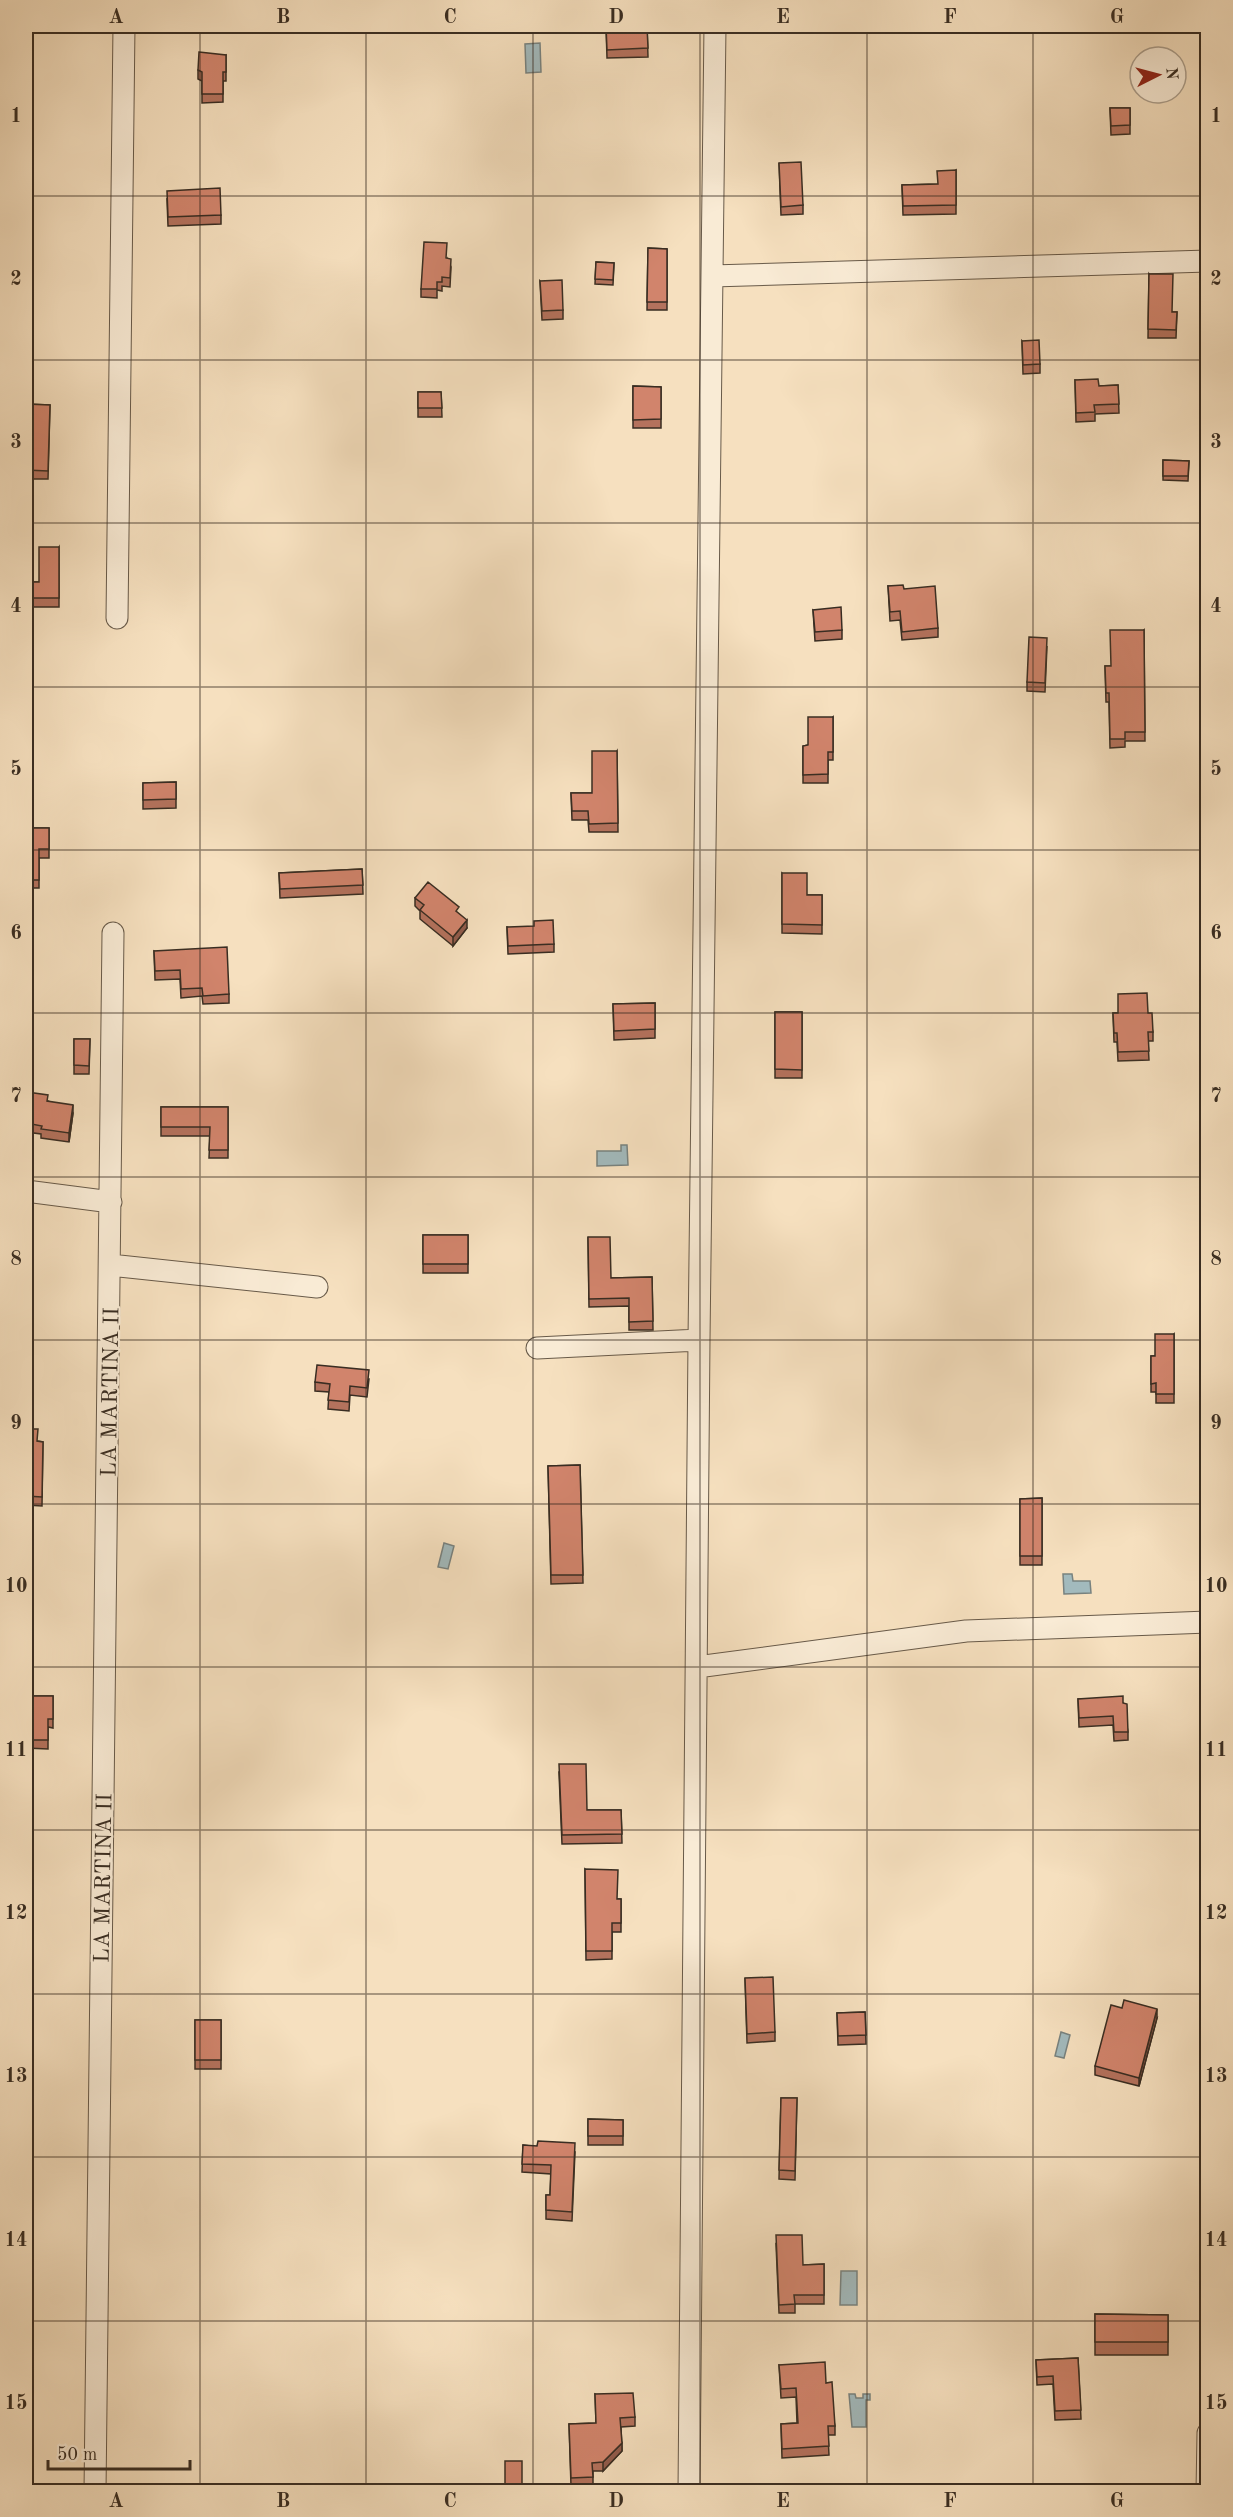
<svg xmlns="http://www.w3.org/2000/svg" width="1233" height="2517" viewBox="0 0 1233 2517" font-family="'Old Standard TT',serif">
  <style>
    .water { fill: #a2babd; stroke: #78827f; stroke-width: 1.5 }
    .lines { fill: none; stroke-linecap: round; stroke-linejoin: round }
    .street-casing { stroke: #685a49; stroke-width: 23 }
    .street { stroke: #f9ebd5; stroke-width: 21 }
    .wall { fill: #b4725d; stroke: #392d22; stroke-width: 1.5 }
    .shaded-wall { fill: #925c4c; stroke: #392d22; stroke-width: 1.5 }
    .building { fill: #d1846c; stroke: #392d22; stroke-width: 1.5 }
    .grid { fill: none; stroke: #392d22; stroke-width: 1.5; stroke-opacity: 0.55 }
    .labels { text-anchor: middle; stroke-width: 4.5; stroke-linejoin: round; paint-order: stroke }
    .street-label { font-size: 22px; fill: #392d22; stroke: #f9ebd5 }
    .neatline { fill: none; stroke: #392d22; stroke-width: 2 }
    .grid-label { font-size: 20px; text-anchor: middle; font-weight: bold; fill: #392d22 }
  </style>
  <rect width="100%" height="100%" fill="#f6e0bf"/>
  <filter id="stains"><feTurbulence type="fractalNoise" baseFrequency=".00333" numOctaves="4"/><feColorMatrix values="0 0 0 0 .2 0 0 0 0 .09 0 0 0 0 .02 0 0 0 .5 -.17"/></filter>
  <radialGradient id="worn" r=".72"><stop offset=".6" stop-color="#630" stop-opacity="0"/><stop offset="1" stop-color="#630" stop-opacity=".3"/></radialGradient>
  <path class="water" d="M540,43L541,72L526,73L525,44Z
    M621,1145H627L628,1165L597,1166V1151H621Z
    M444,1543L454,1546L448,1569L438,1567Z
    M1063,1574H1072L1073,1581H1090L1091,1593L1064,1594Z
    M1061,2032L1070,2035L1064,2058L1055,2056Z
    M841,2271H857V2305H840Z
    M849,2394H855L856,2398H863V2394H870V2400H866V2427H852Z"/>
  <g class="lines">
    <g class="street-casing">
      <path id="street" d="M712,276L1208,261
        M117,618L124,26
        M26,1191L111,1202
        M110,1265L317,1287
        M537,1348L699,1340
        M697,1667L966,1631L1208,1622
        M95,2492L113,933
        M689,2492L699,1340L715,26
        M1207,2492L1208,2433"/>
    </g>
    <use href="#street" class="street"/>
  </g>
  <path class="wall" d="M606,26H647L648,57L607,58Z
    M226,55V81H223V102L202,103V81L198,79V70Z
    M1110,108H1130V134L1111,135Z
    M779,163L803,205V214L781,215Z
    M956,170V214L903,215L902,185L938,184Z
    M167,199L221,215V224L168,226Z
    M648,248L667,249V310H647Z
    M447,258L451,267L450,287L442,286V291L437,290V298L421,297V289Z
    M596,262L614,263L613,285L595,284Z
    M1149,274L1172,312H1177L1176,338H1148Z
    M540,281L563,310V319L542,320Z
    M1022,341L1040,364V373L1023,374Z
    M1075,380L1099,386L1118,385L1119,413L1095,414V421L1076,422Z
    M633,386L661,387V428H633Z
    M418,392H441L442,417H418Z
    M26,404L50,405L48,479H26Z
    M1163,460L1189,461L1188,481L1163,480Z
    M59,547V607H30V582H39Z
    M888,586L904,589L938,628V637L902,640L900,620L890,621Z
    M813,610L842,630V639L815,641Z
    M1144,630L1145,741H1125V747L1110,748L1109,702H1106L1105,666H1111Z
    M1047,646L1045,692L1027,691V682Z
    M833,717V760H828V783H803V746L808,745Z
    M617,751L618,832H589L588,820H572L571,793H592Z
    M176,782V808L143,809V783Z
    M26,828H49V858H39V888H26Z
    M362,869L363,894L280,898L279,873Z
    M782,873L807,895H822V934L782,933Z
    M415,898L467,928L453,946L420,919V911L415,906Z
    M507,927L554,944V952L508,954Z
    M154,951L229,994V1003L203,1004L202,996L181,998L180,979L155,980Z
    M655,1003V1038L614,1040L613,1004Z
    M775,1012H802V1078H775Z
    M1113,1013H1148L1153,1032V1041H1148L1149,1060L1118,1061L1117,1042H1114Z
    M74,1039H90L89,1074H74Z
    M48,1101L73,1113L69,1142L41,1138V1134L26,1132V1103Z
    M161,1107H228V1158H209L210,1136H161Z
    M423,1235H468V1273H423Z
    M588,1237L611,1278L652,1277L653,1330H629V1306L589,1307Z
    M1174,1334V1403H1156V1392H1151V1356H1155Z
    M369,1379L367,1397L350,1395L349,1411L328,1409L329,1392L315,1391V1382Z
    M26,1429L37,1441L43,1442L42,1506L26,1505Z
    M580,1465L583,1583L551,1584L548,1466Z
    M1042,1498V1565H1020V1499Z
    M26,1696H53V1728L48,1727V1749L26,1748Z
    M1078,1699L1123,1703L1128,1732V1740L1114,1741L1113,1725L1079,1727Z
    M559,1773L587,1810H621L622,1843L562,1844Z
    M585,1869L617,1899H621V1932H612V1959L586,1960Z
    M745,1978L775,2032V2041L747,2043Z
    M865,2012L866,2044L838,2045L837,2013Z
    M1157,2018L1139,2086L1095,2075V2066Z
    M195,2020H221V2069H195Z
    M781,2098H797L795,2180L779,2179Z
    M588,2119L623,2120V2145H588Z
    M523,2145L575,2152L572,2221L546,2219V2195H550L551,2174L522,2172Z
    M776,2244L803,2265L824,2264V2304H795V2313H779Z
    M1095,2314L1168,2315V2355H1095Z
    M1078,2358L1081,2419L1055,2420L1053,2384L1037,2385L1036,2360Z
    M779,2365L826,2383L835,2426V2435H828L829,2455L782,2458L781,2424L797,2423L796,2397L781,2398Z
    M595,2394L635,2417V2426L621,2427L622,2451L603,2471H593V2486H571L569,2424L596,2423Z"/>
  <path class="shaded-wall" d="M467,920V928L453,946V937Z
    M73,1105V1113L69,1142V1133Z
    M32,1818L31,1867L26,1868V1859Z
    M1157,2009V2018L1139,2086V2078Z
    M622,2443V2451L603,2471V2462Z"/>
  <path class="building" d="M606,26H647L648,48L607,50Z
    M199,52L226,55V72H223V94H202V72L198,70Z
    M1110,108H1130V125L1111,126Z
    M801,162L803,205L781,207L779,163Z
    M956,170V205L903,206L902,185L938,184L937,171Z
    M220,188L221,215L168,217L167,191Z
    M424,242L447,243L446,258L451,259L450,278L442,277V282H437V289H421Z
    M648,248L667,249V302H647Z
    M596,262L614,263L613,280L595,279Z
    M1149,274H1173L1172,312H1177L1176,330L1148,329Z
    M562,280L563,310L542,311L540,281Z
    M1039,340L1040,364L1023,365L1022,341Z
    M1098,379L1099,386L1118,385L1119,404L1094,405L1095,412L1076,413L1075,380Z
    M633,386L661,387V419L633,420Z
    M418,392H441L442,408H418Z
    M26,404L50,405L48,471L26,470Z
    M1163,460L1189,461L1188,476H1163Z
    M39,547H59V598H30V582H39Z
    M903,585L904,589L935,586L938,628L902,632L900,611L890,612L888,586Z
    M841,607L842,630L815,632L813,610Z
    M1110,630H1144L1145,732H1125V739H1110L1109,693H1106L1105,666H1111Z
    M1029,637L1047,638L1045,683L1027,682Z
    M808,717H833V752H828V774L803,775V746L808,745Z
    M592,751H617L618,823L589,824L588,811H572L571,793H592Z
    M176,782V799L143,800V783Z
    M26,828H49V849H39V880H26Z
    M362,869L363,885L280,889L279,873Z
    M782,873H807V895H822V925L782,924Z
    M428,882L459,907L456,911L467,920L453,937L420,910L424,905L415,898Z
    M553,920L554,944L508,946L507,927L534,926V921Z
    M227,947L229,994L203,996L202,988L181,989L180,970L155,971L154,951Z
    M1147,993L1148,1013H1152L1153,1032H1148L1149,1051L1118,1052L1117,1033H1114L1113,1013H1118V994Z
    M655,1003V1029L614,1031L613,1004Z
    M775,1012H802V1070L775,1069Z
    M74,1039H90L89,1066L74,1065Z
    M27,1092L48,1095L47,1101L73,1105L69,1133L41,1129L42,1126L26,1123V1103Z
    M161,1107H228V1150H209L210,1127H161Z
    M423,1235H468V1264H423Z
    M588,1237H610L611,1278L652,1277L653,1321L629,1322V1298L589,1299Z
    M1155,1334H1174V1394H1156V1383L1151,1384V1356H1155Z
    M317,1365L369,1370L367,1388L350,1386L349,1402L328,1400L330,1384L315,1382Z
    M26,1429H38L37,1441L43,1442L42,1497L26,1496Z
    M580,1465L583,1575H551L548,1466Z
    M1042,1498V1556H1020V1499Z
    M26,1696H53V1719H48V1740H26Z
    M1123,1696V1703L1127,1704L1128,1732H1114L1113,1716L1079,1718L1078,1699Z
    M559,1764H586L587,1810H621L622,1834L562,1835Z
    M26,1818H32L31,1858L26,1859Z
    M585,1869L618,1870L617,1899H621V1923H612V1951H586Z
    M773,1977L775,2032L747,2034L745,1978Z
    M1124,2000L1157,2009L1139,2078L1095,2066L1111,2005L1122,2008Z
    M865,2012L866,2035L838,2036L837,2013Z
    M195,2020H221V2060H195Z
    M781,2098H797L795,2171L779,2170Z
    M588,2119L623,2120V2136H588Z
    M538,2141L575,2143L572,2212L546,2210V2195H550L551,2165L522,2164L523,2145L537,2146Z
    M776,2235H802L803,2265L824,2264V2295H794L795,2304L779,2305Z
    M1095,2314L1168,2315V2342H1095Z
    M1078,2358L1081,2410L1055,2411L1053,2376L1037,2377L1036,2360Z
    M825,2362L826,2383L832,2382L835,2426H828L829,2446L782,2449L781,2424L798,2423L796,2388L781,2389L779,2365Z
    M633,2393L635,2417L620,2418L622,2443L603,2462L592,2463L593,2477L571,2478L569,2424L596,2423L595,2394Z
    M505,2461H522V2492H505Z"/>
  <path class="grid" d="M200,26V2492M366,26V2492M533,26V2492M700,26V2492M867,26V2492M1033,26V2492M26,196H1208M26,360H1208M26,523H1208M26,687H1208M26,850H1208M26,1013H1208M26,1177H1208M26,1340H1208M26,1504H1208M26,1667H1208M26,1830H1208M26,1994H1208M26,2157H1208M26,2321H1208"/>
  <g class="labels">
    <g class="street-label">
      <text transform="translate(109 1392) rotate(-89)" y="8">LA MARTINA II</text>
      <text transform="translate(102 1878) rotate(-89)" y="8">LA MARTINA II</text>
    </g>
  </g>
  <rect width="1233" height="2517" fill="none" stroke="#f6e0bf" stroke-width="66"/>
  <g transform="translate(1158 75) rotate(84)"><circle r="28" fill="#f9ebd5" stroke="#ac9f8d" stroke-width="1.5"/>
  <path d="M0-4.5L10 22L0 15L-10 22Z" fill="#8f2418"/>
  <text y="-9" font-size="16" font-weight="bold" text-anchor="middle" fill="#392d22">N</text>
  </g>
  <path d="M48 2460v9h142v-9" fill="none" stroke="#392d22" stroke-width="3"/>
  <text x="57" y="2460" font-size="18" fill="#392d22" stroke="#f9ebd5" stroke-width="4.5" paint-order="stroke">50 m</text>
  <rect x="33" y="33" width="1167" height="2451" class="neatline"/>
  <g class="grid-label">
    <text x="116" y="23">A</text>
    <text x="283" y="23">B</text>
    <text x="450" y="23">C</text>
    <text x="616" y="23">D</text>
    <text x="783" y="23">E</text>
    <text x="950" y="23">F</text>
    <text x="1117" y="23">G</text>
    <text x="16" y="122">1</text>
    <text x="1216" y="122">1</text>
    <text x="16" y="285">2</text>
    <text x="1216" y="285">2</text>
    <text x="16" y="448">3</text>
    <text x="1216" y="448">3</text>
    <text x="16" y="612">4</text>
    <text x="1216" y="612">4</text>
    <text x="16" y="775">5</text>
    <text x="1216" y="775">5</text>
    <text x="16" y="939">6</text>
    <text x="1216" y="939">6</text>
    <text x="16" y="1102">7</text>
    <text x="1216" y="1102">7</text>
    <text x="16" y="1265">8</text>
    <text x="1216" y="1265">8</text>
    <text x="16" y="1429">9</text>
    <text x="1216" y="1429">9</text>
    <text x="16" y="1592">10</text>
    <text x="1216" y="1592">10</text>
    <text x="16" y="1756">11</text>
    <text x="1216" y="1756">11</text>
    <text x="16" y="1919">12</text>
    <text x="1216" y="1919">12</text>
    <text x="16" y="2082">13</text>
    <text x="1216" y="2082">13</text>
    <text x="16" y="2246">14</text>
    <text x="1216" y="2246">14</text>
    <text x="16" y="2409">15</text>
    <text x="1216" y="2409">15</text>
    <text x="116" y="2507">A</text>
    <text x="283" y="2507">B</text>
    <text x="450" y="2507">C</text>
    <text x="616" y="2507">D</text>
    <text x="783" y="2507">E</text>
    <text x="950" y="2507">F</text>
    <text x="1117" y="2507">G</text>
  </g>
  <rect width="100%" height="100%" filter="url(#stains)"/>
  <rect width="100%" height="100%" fill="url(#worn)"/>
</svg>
